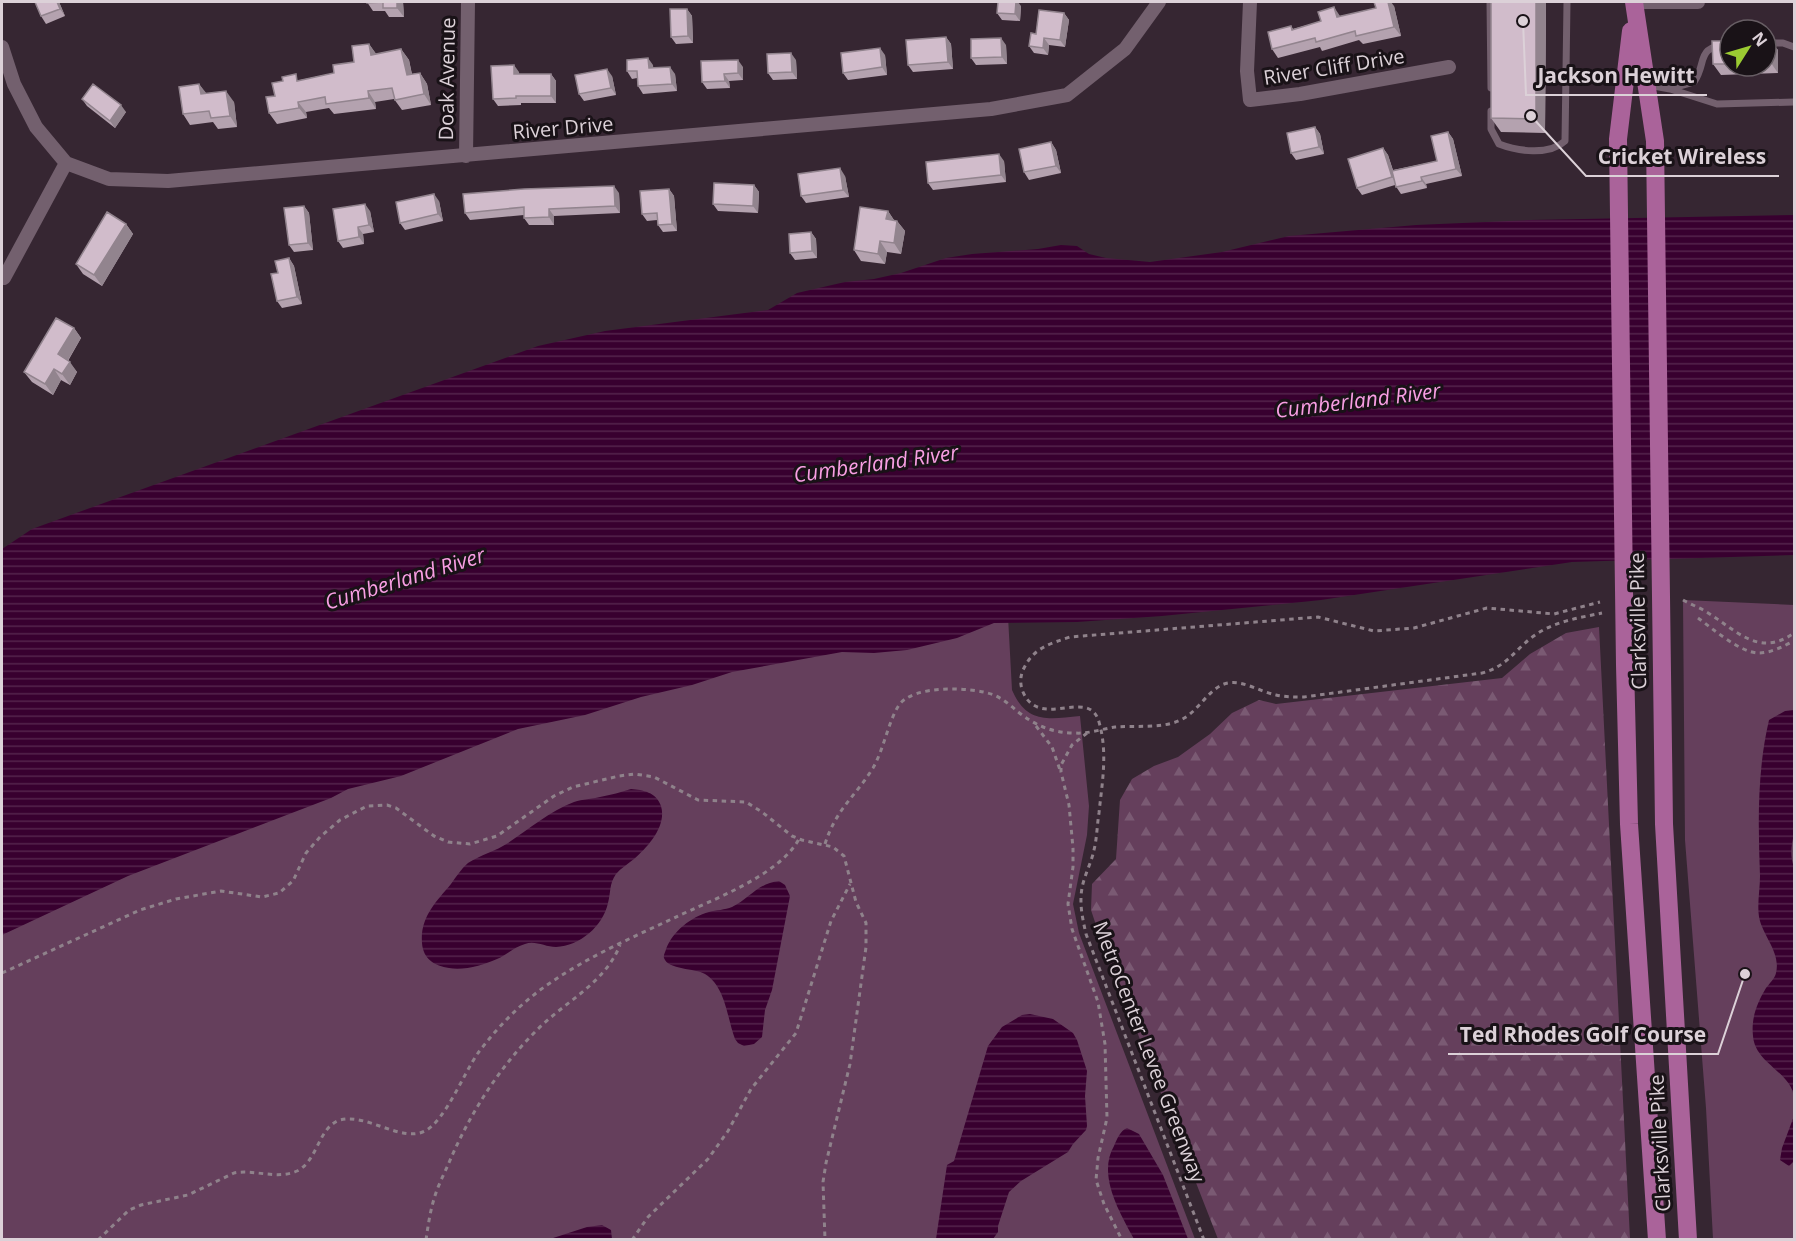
<svg xmlns="http://www.w3.org/2000/svg" width="1796" height="1241" viewBox="0 0 1796 1241" font-family="'Open Sans',sans-serif">
  <style>
    .green { fill: #653f5c }
    .forest { fill: url(#forest-firs) }
    .water { fill: url(#water-rules) }
    .lines { fill: none; stroke-linecap: round; stroke-linejoin: round }
    .path { stroke: #8f828b; stroke-width: 3; stroke-dasharray: 4.5 4.5; stroke-linecap: butt }
    .lane { stroke: #73606e; stroke-width: 7 }
    .street { stroke: #73606e; stroke-width: 14 }
    .primary { stroke: #aa639a; stroke-width: 18 }
    .wall { fill: #b4a2af }
    .shaded-wall { fill: #92848e }
    .building { fill: #d1bccb; stroke: #92848e; stroke-width: 1.5 }
    .labels { text-anchor: middle; stroke-width: 6; stroke-linejoin: round; paint-order: stroke }
    .street-label { font-size: 20px; fill: #dcd1d8; stroke: #191217 }
    .water-label { font-size: 21px; font-style: italic; fill: #f89ee3; stroke: #191217 }
    .leader { fill: none; stroke: #dcd1d8; stroke-width: 2 }
    .callout-dot { fill: #dcd1d8; stroke: #191217; stroke-width: 2 }
    .callout-label { font-size: 21px; text-anchor: middle; font-weight: bold; fill: #dcd1d8; stroke: #191217; stroke-width: 6; stroke-linejoin: round; paint-order: stroke }
  </style>
  <defs>
    <pattern id="forest-firs" width="22" height="20" patternUnits="userSpaceOnUse" patternTransform="scale(1.5)"><rect width="22" height="20" fill="#653f5c"/><path d="M5 1l3.5 6h-7zM16 11l3.5 6h-7z" fill="#7a5a73"/></pattern>
    <pattern id="water-rules" width="6" height="5" patternUnits="userSpaceOnUse" patternTransform="scale(1.5)"><rect width="6" height="5" fill="#38002f"/><path d="M0 2.5h6" fill="none" stroke="#54244c"/></pattern>
  </defs>
  <rect width="100%" height="100%" fill="#362632"/>
  <path class="green" d="M1007,598L1012,690C1027,724 1048,719 1080,716L1089,806L1087,835L1073,904L1079,933L1195,1239H2V911L279,781Z
    M1683,600L1794,605V1239H1713L1706,1108L1685,840Z"/>
  <path class="forest" d="M1599,627L1630,1239H1218L1100,937L1091,910L1092,884L1116,859L1120,800L1132,779L1154,766L1178,757L1210,734L1232,713L1259,700L1276,704L1502,678L1530,654L1566,633Z"/>
  <path class="water" d="M1794,215V555L1572,562L1321,600L1162,616L1077,622L994,623L957,638L907,650L874,653L842,652L732,672L692,685L641,697L585,715L518,729L401,776L348,789L331,798L128,876L2,935V549L32,529L538,346L605,331L768,310L797,293L845,282L874,279L901,273L946,258L972,254L1038,249L1061,245L1077,246L1089,254L1106,258L1150,262L1222,252L1289,236L1416,225L1530,220Z
    M1794,710V835C1791,845 1790,857 1794,867V1098C1792,1072 1755,1064 1753,1036C1751,1018 1757,1003 1766,988C1769,984 1775,978 1776,973C1781,952 1763,937 1759,917C1757,904 1760,889 1760,876C1758,824 1757,771 1769,720L1785,711Z
    M631,789C643,790 656,792 661,806C667,826 648,847 634,859C628,864 621,868 616,874C609,884 611,892 608,903C603,926 580,946 556,947C545,947 535,940 525,944C514,947 507,955 497,959C484,965 463,971 449,968C435,966 423,959 422,943C420,917 436,902 451,884C456,877 461,869 468,863C480,855 496,851 508,843C529,829 550,811 574,802C583,799 591,799 600,797C611,795 621,792 631,789Z
    M779,881L785,885L790,896L772,990L765,1010L762,1037L754,1044L744,1046L738,1043L735,1039C727,1018 726,987 705,974C695,968 668,970 664,958C663,955 666,951 666,949C673,931 691,917 709,912C716,910 725,910 732,907C749,899 758,883 779,881Z
    M1030,1014L1053,1019L1073,1033L1077,1040L1087,1071L1085,1096L1087,1126L1086,1130L1073,1144L1068,1152L1021,1181L1009,1192L998,1226V1232L993,1239H936L947,1165L954,1161L988,1046L1002,1027L1022,1015Z
    M1794,1116V1161L1789,1166L1780,1160L1782,1148Z
    M1127,1128L1139,1134L1163,1175L1188,1239H1134C1120,1213 1097,1175 1114,1146C1117,1139 1120,1131 1127,1128Z
    M602,1225L611,1230L612,1239H550L587,1227Z"/>
  <g class="lines">
    <path class="path" d="M1683,600C1690,604 1698,607 1705,611C1734,628 1758,659 1794,633
      M1698,618C1712,628 1740,653 1759,653C1771,653 1784,646 1794,641
      M1036,726L1052,747L1060,770
      M1087,733L1072,745L1061,765V772L1069,805L1073,848V867L1068,904L1072,929L1098,1002L1105,1044L1107,1118L1098,1158L1096,1180L1104,1204L1122,1240
      M825,844C836,809 855,797 873,768C884,749 888,722 899,705C914,684 973,687 994,695C1003,699 1010,705 1017,711C1034,725 1052,733 1075,733C1088,734 1102,729 1115,727C1138,725 1166,730 1186,717C1201,707 1211,686 1228,683C1243,680 1261,692 1276,695C1285,697 1294,697 1304,697L1482,673C1507,666 1512,653 1531,638C1551,622 1578,618 1602,613
      M2,973L140,910L176,899L221,891L262,897L279,893L293,881L306,853L320,837L340,820L367,806L387,805L396,808L434,836L448,842L470,844L497,836L554,796L573,787L619,776L635,774L654,777L698,800L746,802L762,812L792,836L802,840L833,847L844,856L856,902L866,923V947L850,1064L826,1163L823,1182L825,1240
      M98,1240L129,1210L141,1205L188,1195L234,1173C254,1169 277,1180 297,1171C318,1161 318,1127 340,1120C367,1113 401,1143 425,1131C445,1121 464,1073 478,1053C499,1025 524,1000 553,981C590,956 633,937 674,918C711,900 779,876 799,839
      M426,1240C428,1226 430,1212 434,1199C437,1188 443,1176 448,1165C469,1115 499,1067 538,1029C566,1001 605,983 620,945
      M632,1240L648,1217L708,1159L728,1131L751,1089L796,1033L831,921L850,884
      M1204,1240L1086,934C1082,916 1078,899 1084,880C1087,870 1092,860 1094,850C1097,838 1097,825 1099,813C1102,783 1108,753 1099,722C1089,686 1040,731 1023,692C1020,685 1020,677 1023,670C1033,648 1049,644 1070,637L1318,617L1374,631L1414,628L1487,608L1554,614L1600,602"/>
    <path class="lane" d="M1490,2L1491,88
      M1766,43H1783L1794,47
      M1648,85L1670,89L1717,104L1794,102
      M1670,89L1694,82C1708,62 1694,47 1730,44
      M1491,111V129L1499,144C1517,151 1549,156 1565,141L1567,2"/>
    <path class="street" d="M1250,2L1247,71L1250,100L1300,94L1449,67
      M1634,2H1698
      M2,47L14,84L36,127L66,163L109,179L168,181L991,109L1067,95L1125,49L1159,2
      M466,156L468,2
      M4,278L66,163"/>
    <path class="primary" d="M1634,2L1655,141L1664,824L1688,1240
      M1631,31L1618,139L1625,665L1629,824L1657,1240"/>
  </g>
  <path class="wall" d="M35,2H59L65,16L46,24L41,16Z
    M367,2H414H403L404,17H389L385,11H373Z
    M1491,2H1546L1545,133L1501,132L1491,118Z
    M1021,6L1020,21L1002,20L997,13Z
    M1394,6L1401,36L1363,44L1359,40L1322,51L1320,47L1278,58L1272,49L1291,26L1293,29L1340,16Z
    M687,9L692,16L693,43L676,44L671,37Z
    M1064,13L1069,20L1065,47L1049,45L1048,55L1034,53L1029,46L1036,34Z
    M946,37L951,44L953,69L913,72L908,65Z
    M1766,40L1778,50V73L1721,75L1713,64L1730,41V66H1766Z
    M369,44L376,54L401,49L409,60L412,74L420,73L427,84L431,105L402,110L394,99L375,102L376,109L334,114L329,108L306,112L307,118L277,124L269,113L275,96L300,80L334,73L354,62Z
    M1006,45L1007,64L976,65L971,58Z
    M885,55L887,75L848,80L843,73Z
    M796,60L797,79L773,80L768,73Z
    M653,65V68L675,74L677,91L643,94L638,86L637,78L632,79L627,71Z
    M743,67V80L729,81L730,88L707,89L702,82Z
    M519,72V74H551L556,81V103H521V105L498,106L493,99Z
    M612,76L616,95L584,101L579,94Z
    M199,84L206,94L234,102L237,127L218,129L213,122L190,125L183,114Z
    M82,99L126,112L115,128L87,106Z
    M1315,127L1320,134L1324,154L1296,160L1291,153Z
    M1448,132L1453,139L1462,176L1426,184L1427,188L1401,194L1395,185L1362,195L1357,188L1383,148L1388,155L1393,170L1437,161Z
    M1051,142L1056,150L1061,173L1029,180L1024,172Z
    M1004,161L1006,182L933,190L928,183Z
    M845,176L849,197L806,203L801,196Z
    M754,185L759,192L758,213L718,211L713,204Z
    M669,189L674,196L677,231L663,232L658,225L657,220L647,221L642,214Z
    M619,193L620,213L554,216V225H529L524,218V215L470,220L465,213Z
    M439,201L443,221L405,230L400,223Z
    M304,206L309,213L313,250L294,252L289,245Z
    M370,211L374,232L363,234L364,244L343,248L338,241Z
    M888,211L894,220L897,221L905,231L901,254L887,252L885,264L861,261L854,250Z
    M126,224L133,234L102,286L83,274L76,264Z
    M811,232L816,239L817,258L795,260L790,253Z
    M289,258L294,266L302,304L282,308L277,301L278,273Z
    M74,328L81,338L68,361L77,372L70,385L61,380L53,395L32,382L24,372Z"/>
  <path class="shaded-wall" d="M57,2H59L65,16L60,9Z
    M397,2H403L404,17L397,8Z
    M1016,2H1018L1021,6L1020,21L1015,14Z
    M1388,2H1391L1394,6L1401,36L1394,27Z
    M1536,2H1546L1545,133L1536,119Z
    M1334,7L1340,16L1337,17Z
    M687,9L692,16L693,43L688,36Z
    M1064,13L1069,20L1065,47L1060,40Z
    M946,37L951,44L953,69L948,62Z
    M1001,38L1006,45L1007,64L1002,57Z
    M1044,38L1049,45L1048,55L1043,48Z
    M1770,40L1778,50V73L1771,63Z
    M369,44L377,55H371Z
    M880,48L885,55L887,75L882,67Z
    M401,49L409,60L414,86L407,75Z
    M791,53L796,60L797,79L792,72Z
    M648,58L653,65L654,75L649,68Z
    M738,60L743,67V80L738,73Z
    M514,65L519,72L520,81L514,74Z
    M670,67L675,74L677,91L672,84Z
    M607,69L612,76L616,95L611,88Z
    M420,73L427,84L431,105L424,94Z
    M551,74L556,81V103L551,96Z
    M724,74L729,81L730,88L725,81Z
    M199,84L207,94H201Z
    M226,91L234,102L237,127L230,116Z
    M368,91L375,102L376,109L369,98Z
    M298,102L306,112L307,118L299,108Z
    M121,105L126,112L115,128L110,121Z
    M1315,127L1320,134L1324,154L1319,147Z
    M1448,132L1453,139L1462,176L1456,169Z
    M1051,142L1056,150L1061,173L1056,166Z
    M1383,148L1388,155L1397,184L1392,177Z
    M999,154L1004,161L1006,182L1001,175Z
    M840,168L845,176L849,197L843,190Z
    M1421,177L1426,184L1427,188L1422,181Z
    M754,185L759,192L758,213L753,206Z
    M614,186L619,193L620,213L615,206Z
    M669,189L674,196L677,231L672,224Z
    M434,194L439,201L443,221L438,214Z
    M365,204L370,211L374,232L369,225Z
    M304,206L309,213L313,250L308,243Z
    M549,209L554,216V225L549,217Z
    M888,211L895,222L886,219Z
    M897,221L905,231L901,254L894,243Z
    M126,224L133,234L102,286L94,275Z
    M358,227L363,234L364,244L359,237Z
    M811,232L816,239L817,258L812,251Z
    M880,241L887,252L885,264L878,254Z
    M289,258L294,266L302,304L297,297Z
    M74,328L81,338L65,365L58,354Z
    M70,362L77,372L70,385L62,374Z
    M54,369L61,380L53,395L45,384Z"/>
  <path class="building" d="M35,2H57L60,9L41,16Z
    M367,2H397V8H383V2L367,3Z
    M998,2H1016L1015,14L997,13Z
    M1374,2H1388L1394,27L1356,36L1355,31L1316,42L1315,38L1272,49L1268,32L1291,26L1292,30L1321,21L1318,12L1334,7L1337,17L1376,8Z
    M1491,2H1536V119L1491,118Z
    M670,9H687L688,36L671,37Z
    M1039,10L1064,13L1060,40L1044,38L1043,48L1029,46L1031,33L1036,34Z
    M946,37L948,62L908,65L906,40Z
    M1001,38L1002,57L971,58V39Z
    M1766,40H1770L1771,63H1766Z
    M1712,41H1730V64H1713Z
    M369,44L371,55L401,49L407,75L420,73L424,94L395,100L392,88L368,91L369,98L326,104L325,97L298,102L299,108L269,113L266,97L275,96L272,83L283,81L282,77L296,74L297,81L334,73L333,65L354,62L352,46Z
    M880,48L882,67L843,73L841,53Z
    M791,53L792,72L768,73L767,54Z
    M648,58L649,68L670,67L672,84L638,86L637,71H627V60Z
    M738,60V73L724,74L725,81L702,82L701,61Z
    M514,65V74H551V96H516V98L493,99L491,66Z
    M607,69L611,88L579,94L575,75Z
    M93,84L121,105L110,121L82,99Z
    M199,84L201,94L226,91L230,116L211,118L209,111L183,114L179,87Z
    M1315,127L1319,147L1291,153L1287,133Z
    M1448,132L1456,169L1421,177L1422,181L1396,187L1392,171L1437,161L1431,136Z
    M1051,142L1056,166L1024,172L1019,149Z
    M1383,148L1392,177L1357,188L1348,159Z
    M999,154L1001,175L928,183L926,162Z
    M840,168L843,190L801,196L798,174Z
    M714,183L754,185L753,206L713,204Z
    M614,186L615,206L549,209V217L524,218V207L465,213L463,194L524,189Z
    M669,189L672,224L658,225L657,213L642,214L640,191Z
    M434,194L438,214L400,223L396,202Z
    M365,204L369,225L358,227L359,237L338,241L333,209Z
    M304,206L308,243L289,245L284,208Z
    M860,207L888,211L886,219L897,221L894,243L880,241L878,254L854,250Z
    M107,212L126,224L94,275L76,264Z
    M811,232L812,251L790,253L789,234Z
    M289,258L297,297L277,301L271,274L278,273L275,261Z
    M56,318L74,328L58,354L70,362L62,374L54,369L45,384L24,372Z"/>
  <g class="labels">
    <g class="street-label">
      <text transform="translate(1334 67) rotate(-9)" y="7">River Cliff Drive</text>
      <text transform="translate(447 79) rotate(-89)" y="7">Doak Avenue</text>
      <text transform="translate(563 128) rotate(-5)" y="7">River Drive</text>
      <text transform="translate(1638 621) rotate(-91)" y="7">Clarksville Pike</text>
      <text transform="translate(1149 1052) rotate(69)" y="7">MetroCenter Levee Greenway</text>
      <text transform="translate(1660 1143) rotate(-93)" y="7">Clarksville Pike</text>
    </g>
    <g class="water-label">
      <text transform="translate(1358 401) rotate(-7)" y="7">Cumberland River</text>
      <text transform="translate(876 464) rotate(-8)" y="7">Cumberland River</text>
      <text transform="translate(405 579) rotate(-17)" y="7">Cumberland River</text>
    </g>
  </g>
  <path class="leader" d="M1523 21L1526 95H1707M1531 116L1586 176H1779M1745 974L1718 1054H1448"/>
  <g class="callout-dot">
    <circle cx="1523" cy="21" r="6"/>
    <circle cx="1531" cy="116" r="6"/>
    <circle cx="1745" cy="974" r="6"/>
  </g>
  <g class="callout-label">
    <text x="1616" y="83">Jackson Hewitt</text>
    <text x="1682" y="164">Cricket Wireless</text>
    <text x="1583" y="1042">Ted Rhodes Golf Course</text>
  </g>
  <rect width="1796" height="1241" fill="none" stroke="#dcd1d8" stroke-width="6"/>
  <g transform="translate(1748 48) rotate(53)"><circle r="28" fill="#191217" stroke="#675e64" stroke-width="1.5"/>
  <path d="M0-4.5L10 22L0 15L-10 22Z" fill="#9bcb32"/>
  <text y="-9" font-size="16" font-weight="bold" text-anchor="middle" fill="#dcd1d8">N</text>
  </g>
</svg>
